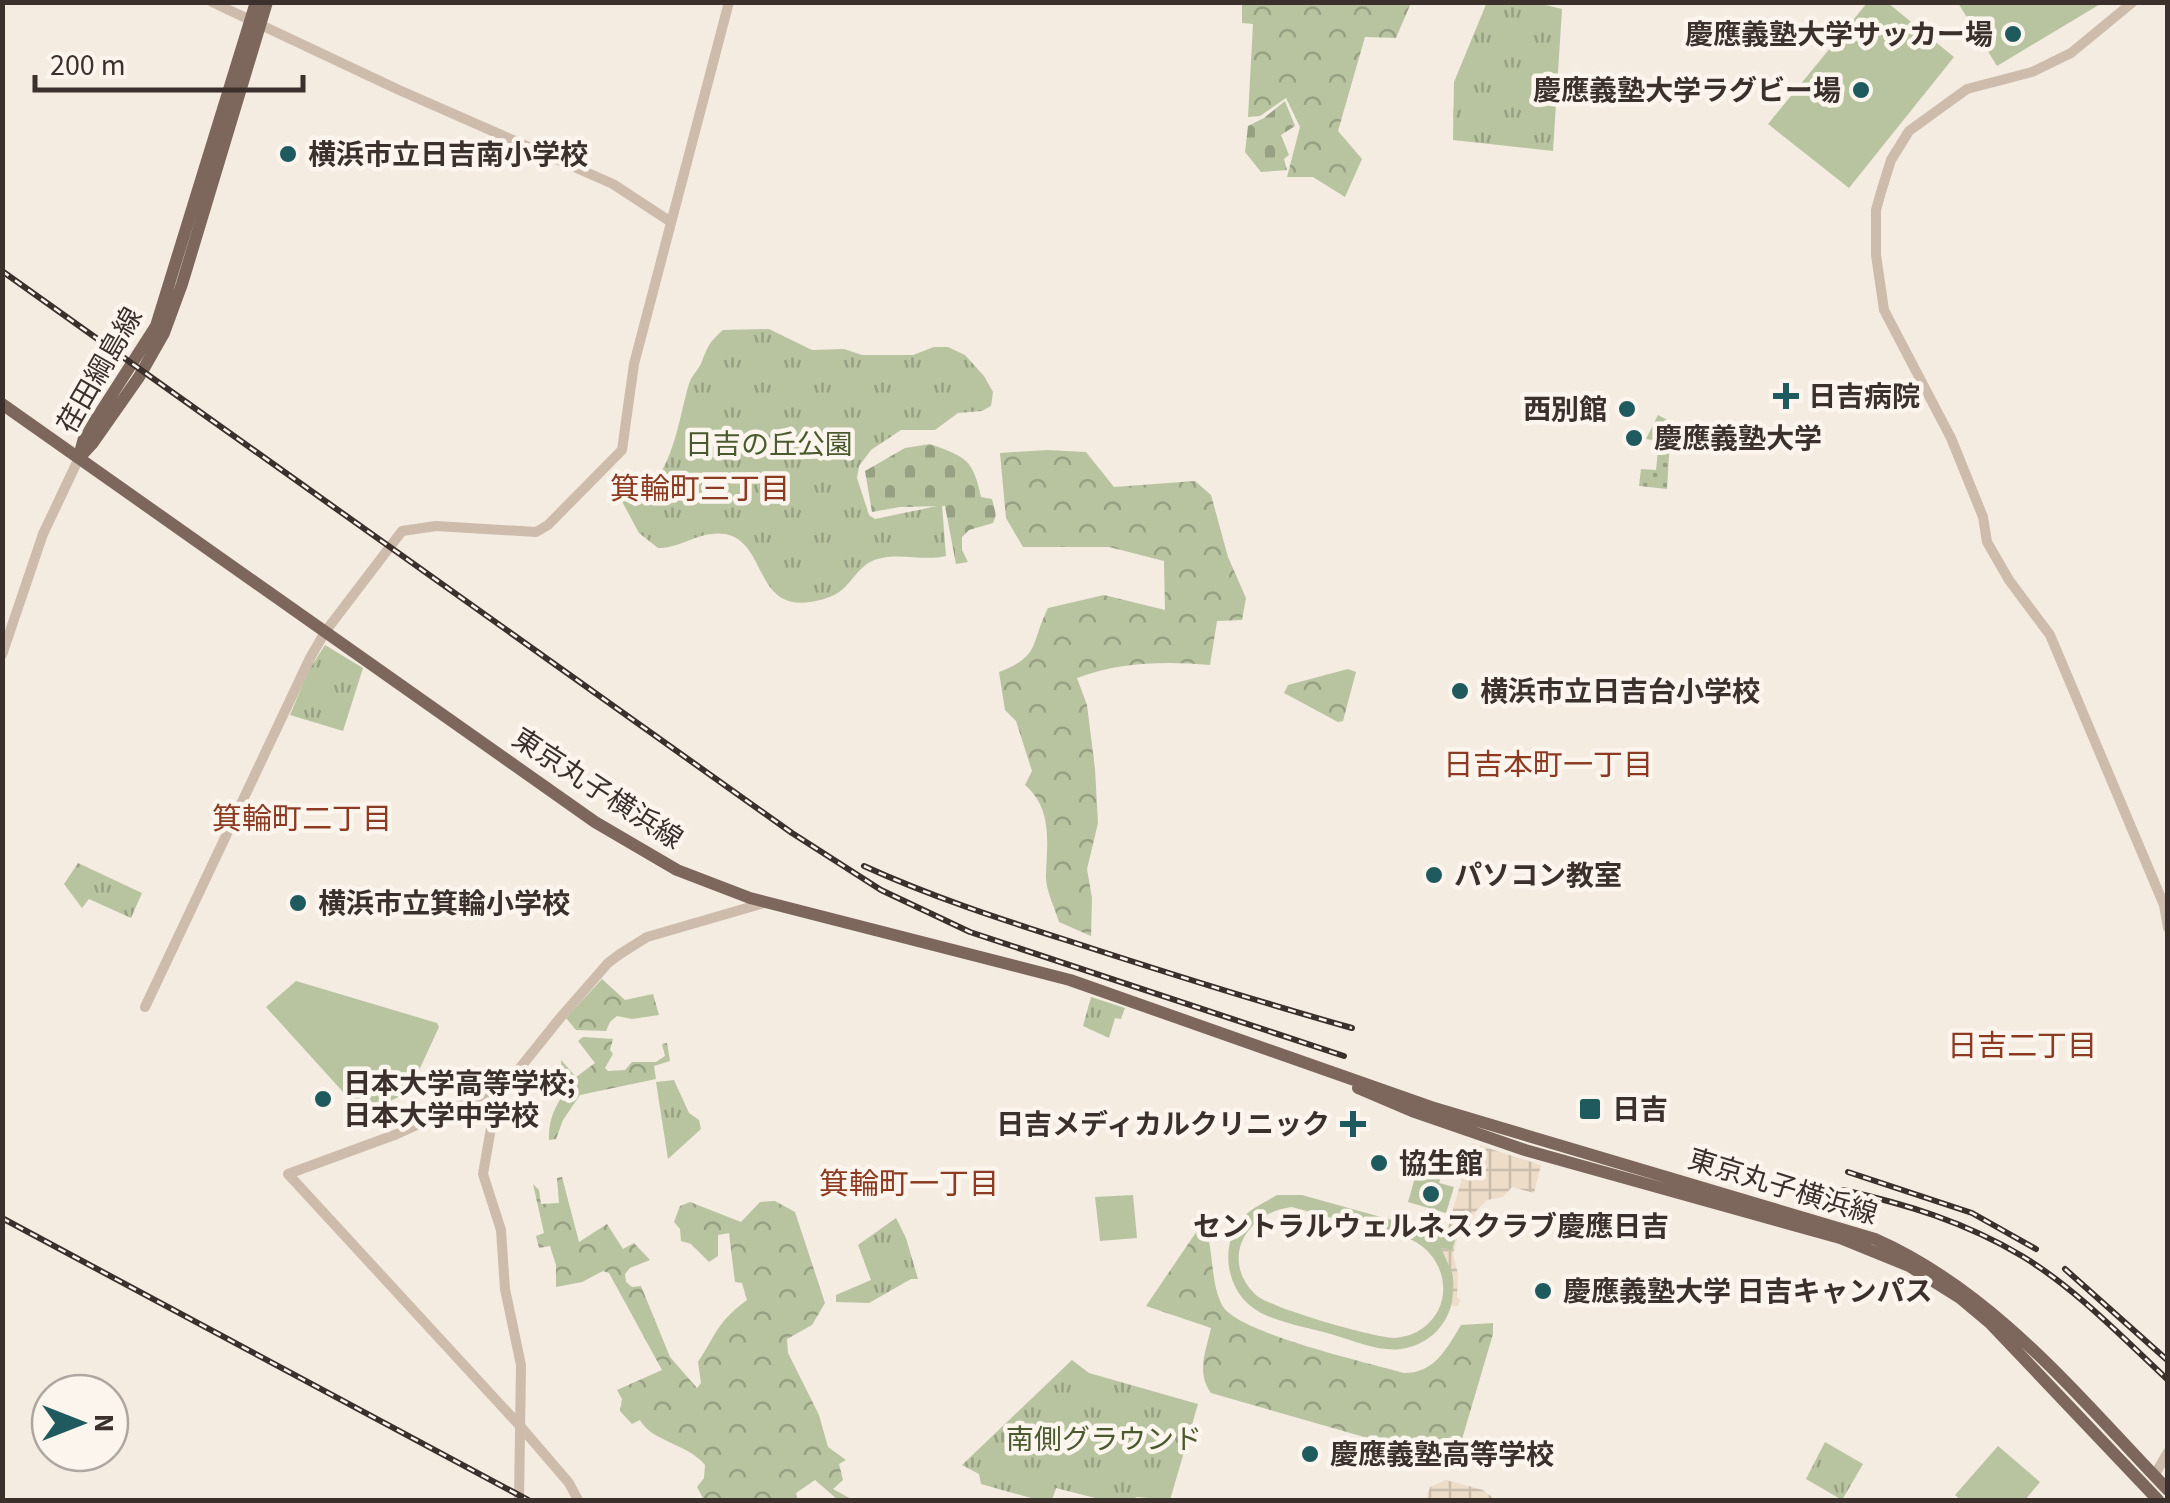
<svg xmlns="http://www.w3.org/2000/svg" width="2170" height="1503" viewBox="0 0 2170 1503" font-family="'Source Sans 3','Noto Sans JP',sans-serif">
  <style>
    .grass { fill: url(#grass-tufts) }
    .forest { fill: url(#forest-crowns) }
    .cemetery { fill: url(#cemetery-stones) }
    .garden { fill: url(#garden-dots) }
    .pitch { fill: #b8c4a0; fill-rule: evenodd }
    .plaza { fill: url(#plaza-grid) }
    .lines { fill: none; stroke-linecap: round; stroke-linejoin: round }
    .minor { stroke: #cdbbac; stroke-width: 10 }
    .major { stroke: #7d675c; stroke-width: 12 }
    .rail-casing { stroke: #3b302b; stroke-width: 6 }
    .rail { stroke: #fbf5ee; stroke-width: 2.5; stroke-dasharray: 8; stroke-linecap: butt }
    .poi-dot { fill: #1f5a5e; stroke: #fbf5ee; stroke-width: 4 }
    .labels { text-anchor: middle; stroke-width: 9; stroke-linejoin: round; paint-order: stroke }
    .poi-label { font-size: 28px; font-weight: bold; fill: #3b302b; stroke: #fbf5ee; text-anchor: start }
    .street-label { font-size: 28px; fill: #3b302b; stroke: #fbf5ee }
    .park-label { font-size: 28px; fill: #4a5a2e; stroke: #fbf5ee }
    .neighbourhood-label { font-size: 30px; fill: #8c3b22; stroke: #fbf5ee }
  </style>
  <defs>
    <pattern id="grass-tufts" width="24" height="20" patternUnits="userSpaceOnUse" patternTransform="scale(2.5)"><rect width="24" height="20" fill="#b8c4a0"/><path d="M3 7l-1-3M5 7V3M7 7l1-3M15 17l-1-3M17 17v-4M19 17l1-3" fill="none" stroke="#97a083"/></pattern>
    <pattern id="forest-crowns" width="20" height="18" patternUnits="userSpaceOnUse" patternTransform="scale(2.5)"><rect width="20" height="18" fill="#b8c4a0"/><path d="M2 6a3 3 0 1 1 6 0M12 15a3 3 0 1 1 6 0" fill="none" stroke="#97a083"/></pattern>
    <pattern id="cemetery-stones" width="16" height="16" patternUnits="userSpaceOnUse" patternTransform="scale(2.5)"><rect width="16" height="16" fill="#b8c4a0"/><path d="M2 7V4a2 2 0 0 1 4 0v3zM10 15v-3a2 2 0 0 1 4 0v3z" fill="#97a083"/></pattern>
    <pattern id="garden-dots" width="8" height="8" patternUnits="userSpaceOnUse" patternTransform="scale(2.5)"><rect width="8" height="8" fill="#b8c4a0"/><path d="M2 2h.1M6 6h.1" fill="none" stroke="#97a083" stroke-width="1.8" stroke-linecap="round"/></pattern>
    <pattern id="plaza-grid" width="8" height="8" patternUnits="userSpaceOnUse" patternTransform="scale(2.5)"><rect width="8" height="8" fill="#ecdcc8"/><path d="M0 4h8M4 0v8" fill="none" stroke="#cbbdac"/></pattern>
  </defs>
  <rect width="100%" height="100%" fill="#f4ebe1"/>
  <path class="grass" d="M1487,2L1537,3L1562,9L1553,151L1453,140L1454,82Z
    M769,329L812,350L844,349L862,355H913L934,347H948L965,355L984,376L993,392L991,406L982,411L958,413L935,430H901L871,450L859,466L857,478L869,515L875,519L942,505L946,556C922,562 893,550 870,562C859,568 852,581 843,589C832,599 807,605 792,602C756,594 762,541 725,534C700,530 682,548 658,548L639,533L618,494C672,504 678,415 690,381C693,374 700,368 702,361C709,344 709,343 723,330Z
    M325,645L363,668L343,731L290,715L309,670Z
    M78,863L142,893L131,918L89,899L82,908L64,884Z
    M1091,997L1125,1008L1121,1019L1115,1018L1109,1038L1083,1026Z
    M674,1080L689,1113L699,1120L701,1129L668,1159L656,1082Z
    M896,1218L906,1238L918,1279H911L869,1303L836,1302V1295L871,1280L858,1245Z
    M1072,1360L1089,1373L1198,1404L1170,1500L1137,1497L1130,1500H1103L1056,1488L1052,1500H1038L981,1484L979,1474L962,1465Z
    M1825,1442L1863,1464L1842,1500L1806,1479Z"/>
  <path class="forest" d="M1242,3H1411L1396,38L1365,37L1338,131L1362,159L1345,197L1313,177H1287L1300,127L1286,98L1260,116L1248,117L1253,24L1242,23Z
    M1047,450L1086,452L1114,487L1195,481L1211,495L1228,557L1246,598L1242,620L1217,621L1210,665C1166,661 1119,662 1077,678L1087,705L1095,769L1098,823L1087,869L1092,898L1091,936L1059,922C1055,908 1045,889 1046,875C1047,843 1053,809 1025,785L1032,771L1016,721L1005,710L999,672C1041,656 1030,644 1048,608L1104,595L1165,610L1164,561L1109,547H1023L1006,518L1000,453Z
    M1348,669L1356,672L1343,721L1338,722L1284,693L1288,685Z
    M602,979L625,1000L653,994L659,1015L632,1019L617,1016L610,1022L606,1031L576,1030L566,1018Z
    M583,1037L613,1039L610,1050L613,1054L605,1068L608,1071L625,1070L632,1062H656L665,1056L662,1044L667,1043L670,1061L654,1066L656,1079L580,1095L563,1120L556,1139L549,1140C548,1117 557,1103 570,1085L563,1092L561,1060L576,1077L595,1063L578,1041Z
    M562,1177L579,1242L607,1224L623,1249L634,1243L650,1260L630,1268L625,1274L626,1282L632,1287L641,1286L670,1357L697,1388L701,1383L698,1362C717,1333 717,1322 747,1300L742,1283L735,1282L729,1233L718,1235V1256L709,1262L691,1244L681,1241L680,1229L674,1222L680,1206L690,1202L741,1222L760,1202L775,1201L795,1212L825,1303L812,1325L787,1339L788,1353L819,1415L828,1447L846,1460L839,1464L843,1480L833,1489L853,1500H838L815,1480L796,1493L798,1500H704L697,1487L704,1478L705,1465C687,1443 652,1442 640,1420L632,1424L620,1411L622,1399L617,1390L662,1370L609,1273L603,1271L582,1282L556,1287V1265L550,1246L539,1248L536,1236L544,1233L533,1184L539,1190L541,1204L559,1203L557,1178Z
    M1203,1222C1215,1248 1209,1279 1222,1305C1236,1333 1370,1363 1404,1373C1435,1373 1447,1348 1461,1325L1493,1323V1334L1455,1463L1211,1393C1196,1372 1206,1351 1211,1328L1146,1306Z"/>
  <path class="cemetery" d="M1285,101L1295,126L1281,135L1289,155L1284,159L1287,170L1261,172L1245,152L1248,126L1264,118Z
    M930,444C966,457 973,459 981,497L992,499L996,515L993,523L969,530L962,537V550L968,562L956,564L945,506L900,507L872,512L865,471L905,448Z"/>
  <path class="garden" d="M1658,415L1671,422L1667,489L1639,486L1641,469L1656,470L1659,441L1646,439Z"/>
  <path class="pitch" d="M1867,3H1888L1954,57L1849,188L1768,124Z
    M1958,3H2102L1997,66Z
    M296,981L437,1023L439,1027L409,1092L363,1114L266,1007Z
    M1438,1172L1442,1173L1439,1183L1454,1187L1446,1213L1408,1202L1416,1174L1436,1178Z
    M1133,1195L1137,1238L1100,1241L1095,1197Z
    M1277,1195H1302L1456,1238L1452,1251L1443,1249C1467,1288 1450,1342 1401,1349C1379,1352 1355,1341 1334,1335C1311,1328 1283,1324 1261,1313C1228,1296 1218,1251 1240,1221C1250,1208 1264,1203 1277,1195ZM1292,1207L1412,1240C1446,1256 1456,1304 1423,1328C1415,1334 1405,1337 1395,1338C1374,1338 1270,1308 1256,1295C1219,1260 1246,1212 1292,1207Z
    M1998,1446L2040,1482L2025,1500H1961L1955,1495Z"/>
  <path class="plaza" d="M1472,1143L1541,1165L1534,1193L1512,1187L1503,1197L1487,1200L1476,1211L1470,1226L1460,1227L1453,1254L1458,1274L1457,1297L1460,1300L1458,1306H1452L1454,1277L1441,1248L1452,1251L1455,1239L1436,1233L1437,1227H1448Z
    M1446,1480L1483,1490L1496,1500H1426L1430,1487Z"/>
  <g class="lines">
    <path class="minor" d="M212,2L399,90L613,184L671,222
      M2133,2L2071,53L2032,72L1967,89L1909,131L1891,160L1881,192L1876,210V255L1884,310L1951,438L1983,517L1987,542L2009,580L2050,635L2164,905L2168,928
      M2,655L43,534L79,458
      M145,1007L310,658L325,632L402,531L436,526L536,532L548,525L622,450L634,364L729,2
      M507,1084L397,1134L288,1174L521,1427L569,1483L578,1500
      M2154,1476L2168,1452
      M519,1500L521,1365L505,1289L501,1230L483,1174L495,1105L507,1084L560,1018L608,963L620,954L647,937L764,903"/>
    <path class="major" d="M2,404L595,822L677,870L750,898L1070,980L1431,1107L1875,1239C1995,1292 2079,1398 2168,1490
      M79,456L84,438L156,326L256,2
      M79,458L92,444L139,377L164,333L182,284L267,2
      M1358,1088L1412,1111L1525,1150L1840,1238L1909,1266L1960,1298L1991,1324L2158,1500"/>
    <g class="rail-casing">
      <path id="rail" d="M2,271L792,833L881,890L970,932L1344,1056
        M864,866C930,896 997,918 1066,940C1161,971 1256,1001 1352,1028
        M1848,1172L1972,1213L2036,1249
        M1843,1190C1906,1204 1965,1222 2022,1256C2075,1288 2122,1337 2168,1380
        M2,1218L528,1500
        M2065,1269L2166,1359"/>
    </g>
    <use href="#rail" class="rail"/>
  </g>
  <g class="poi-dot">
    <circle cx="2013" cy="34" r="10"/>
    <circle cx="1861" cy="90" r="10"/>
    <circle cx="288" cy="154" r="10"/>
    <path d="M1781 381h10v10h10v10h-10v10h-10v-10h-10v-10h10z"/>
    <circle cx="1627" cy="409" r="10"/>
    <circle cx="1634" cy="438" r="10"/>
    <circle cx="1460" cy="691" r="10"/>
    <circle cx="1434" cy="875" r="10"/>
    <circle cx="298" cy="903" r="10"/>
    <circle cx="323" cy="1099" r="10"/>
    <rect x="1578" y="1097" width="24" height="24" rx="5"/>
    <path d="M1348 1109h10v10h10v10h-10v10h-10v-10h-10v-10h10z"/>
    <circle cx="1379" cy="1163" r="10"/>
    <circle cx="1431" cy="1194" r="10"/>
    <circle cx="1543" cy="1291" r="10"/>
    <circle cx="1310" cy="1454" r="10"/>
  </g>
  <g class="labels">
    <g class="poi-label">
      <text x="1993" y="44" text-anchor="end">慶應義塾大学サッカー場</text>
      <text x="1841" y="100" text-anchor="end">慶應義塾大学ラグビー場</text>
      <text x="308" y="164">横浜市立日吉南小学校</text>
      <text x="1808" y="406">日吉病院</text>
      <text x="1607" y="419" text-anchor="end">西別館</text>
      <text x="1654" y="448">慶應義塾大学</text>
      <text x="1480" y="701">横浜市立日吉台小学校</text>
      <text x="1454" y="885">パソコン教室</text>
      <text x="318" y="913">横浜市立箕輪小学校</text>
      <text x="343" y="1093">日本大学高等学校;<tspan x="343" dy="32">日本大学中学校</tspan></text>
      <text x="1612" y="1119">日吉</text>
      <text x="1330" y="1134" text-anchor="end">日吉メディカルクリニック</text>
      <text x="1399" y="1173">協生館</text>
      <text x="1431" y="1236" text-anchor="middle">セントラルウェルネスクラブ慶應日吉</text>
      <text x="1563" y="1301">慶應義塾大学 日吉キャンパス</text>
      <text x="1330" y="1464">慶應義塾高等学校</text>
    </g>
    <g class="street-label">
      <text transform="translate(99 370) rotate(-60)" y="10">荏田綱島線</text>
      <text transform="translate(598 788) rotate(33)" y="10">東京丸子横浜線</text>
      <text transform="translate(1783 1186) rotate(17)" y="10">東京丸子横浜線</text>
    </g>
    <g class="park-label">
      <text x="769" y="454">日吉の丘公園</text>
      <text x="1104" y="1449">南側グラウンド</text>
    </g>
    <g class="neighbourhood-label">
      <text x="700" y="499">箕輪町三丁目</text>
      <text x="1548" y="775">日吉本町一丁目</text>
      <text x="302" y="829">箕輪町二丁目</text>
      <text x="2022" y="1056">日吉二丁目</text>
      <text x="909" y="1194">箕輪町一丁目</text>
    </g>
  </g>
  <rect width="2170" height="1503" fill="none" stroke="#3b302b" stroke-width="10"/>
  <g transform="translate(80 1423) rotate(90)"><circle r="48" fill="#fbf5ee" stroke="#aea6a0" stroke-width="2.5"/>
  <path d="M0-8L18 38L0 25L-18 38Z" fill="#1f5a5e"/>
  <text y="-15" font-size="28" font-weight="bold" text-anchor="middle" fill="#3b302b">N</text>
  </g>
  <path d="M35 75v15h268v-15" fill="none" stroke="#3b302b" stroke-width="5"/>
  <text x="50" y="75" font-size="30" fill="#3b302b" stroke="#fbf5ee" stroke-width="8" paint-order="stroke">200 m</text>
</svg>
